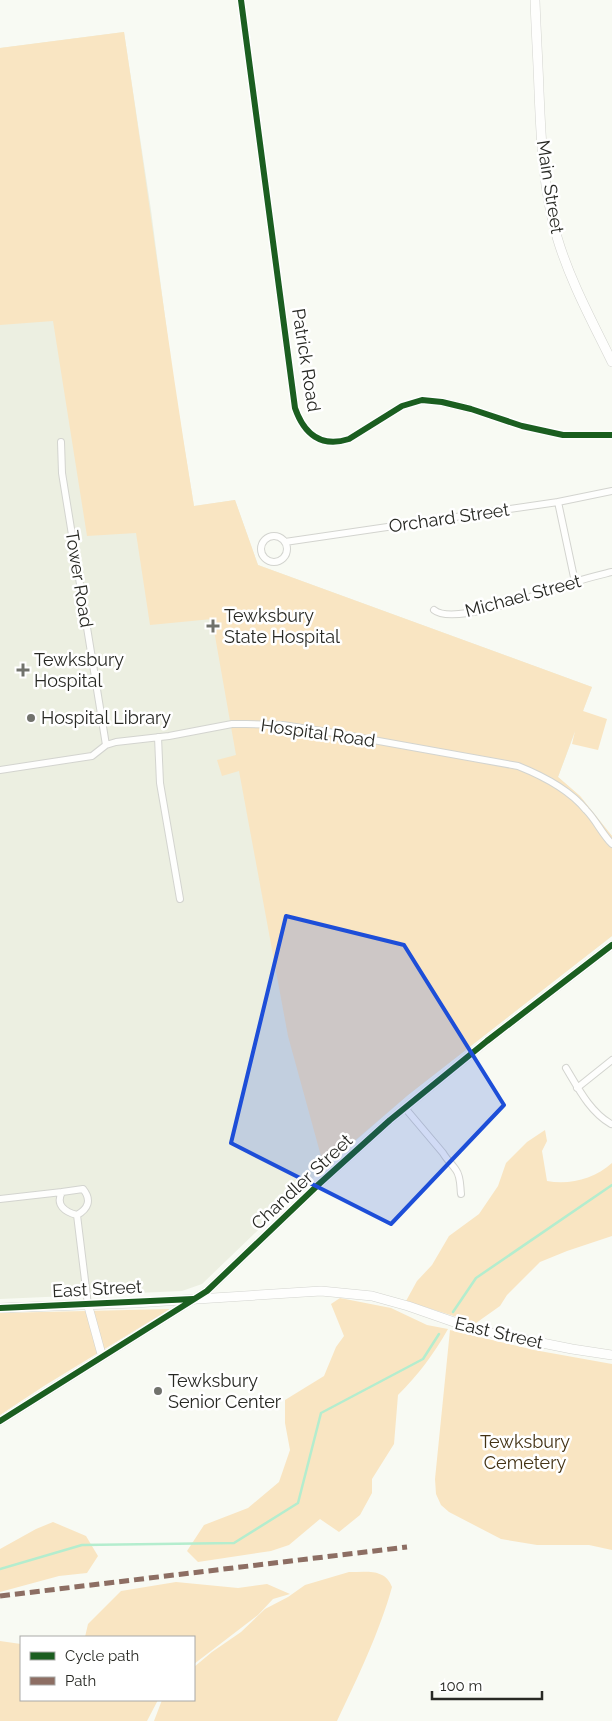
<svg xmlns="http://www.w3.org/2000/svg" width="612" height="1721" viewBox="0 0 612 1721" font-family="Raleway,sans-serif">
  <style>
    .built { fill: #ecefe1 }
    .green { fill: #f9e5c2 }
    .lines { fill: none; stroke-linecap: round; stroke-linejoin: round }
    .stream { stroke: #b4edce; stroke-width: 2.5 }
    .minor-casing { stroke: #d3d4cf; stroke-width: 8 }
    .tertiary-casing { stroke: #d3d4cf; stroke-width: 9 }
    .secondary-casing { stroke: #d3d4cf; stroke-width: 10 }
    .minor { stroke: #fefefd; stroke-width: 6 }
    .tertiary { stroke: #fefefd; stroke-width: 8 }
    .secondary { stroke: #fefefd; stroke-width: 9 }
    .quiet { stroke: #8d6e63; stroke-width: 5; stroke-dasharray: 10 5; stroke-linecap: butt }
    .cycleway-casing { stroke: #fff; stroke-width: 9 }
    .cycleway { stroke: #1b5e20; stroke-width: 6 }
    .marked { fill: #1d4ed8; fill-opacity: 0.2; stroke: #1d4ed8; stroke-width: 4; stroke-linejoin: round }
    .poi-dot { fill: #71726c; stroke: #fff; stroke-width: 2 }
    .labels { text-anchor: middle; stroke-width: 5; stroke-linejoin: round; paint-order: stroke }
    .street-label { font-size: 18px; fill: #282924; stroke: #fff }
    .poi-label { font-size: 18px; fill: #282924; stroke: #fff; text-anchor: start }
    .park-label { font-size: 18px; fill: #433214; stroke: #fff }
  </style>
  <rect width="100%" height="100%" fill="#f8faf3"/>
  <path class="built" d="M124,32L151,210L173,378L194,506L235,500L258,565L592,687L558,777L580,796L612,836V936L408,1095L305,1185L202,1284L182,1291L0,1299V48Z"/>
  <path class="green" d="M124,32C148,190 168,348 194,506L235,500L258,565L592,687L583,711L607,719L598,750L572,744L575,731L558,777L580,796L612,836V936L408,1095L324,1167L288,1036L239,771L222,776L217,760L236,755L212,619L150,625L136,533L87,536L53,321L0,325V48Z
    M545,1130L547,1141L542,1151L547,1181C570,1185 594,1179 612,1163V1236L567,1251L540,1262L507,1295L500,1306L476,1323L406,1301L417,1281L432,1265L449,1236L479,1214L498,1186L506,1163L527,1142Z
    M340,1298L391,1308L427,1325L448,1329C434,1354 418,1375 398,1395L394,1444L372,1479V1493L360,1515L339,1532L320,1519L289,1545L271,1551L198,1562L187,1551L204,1525L248,1508L279,1482L290,1450L285,1423V1400L324,1376L336,1347L344,1336L331,1304Z
    M170,1309L44,1386L0,1415V1313Z
    M450,1330L534,1350L612,1364V1550L589,1545H537L501,1539L449,1512L441,1505L436,1494L435,1479Z
    M53,1522L86,1536L98,1556L87,1573L59,1576L0,1592V1549L36,1529Z
    M349,1572C366,1572 385,1568 392,1587C380,1631 357,1679 337,1721H154L162,1700H194V1667L212,1652L241,1632L265,1609L288,1597L305,1585Z
    M176,1582L238,1588L267,1584L290,1594L273,1599L258,1615L194,1664V1637H85L88,1624L121,1591Z
    M0,1641L21,1644V1700H158L147,1721H0Z"/>
  <g class="lines">
    <path class="stream" d="M453,1312L476,1278L612,1185
      M0,1569L82,1545L234,1543L298,1503L321,1413L423,1359L439,1334"/>
    <g class="minor-casing">
      <path id="minor" d="M241,0L295,408C304,434 321,448 349,439L402,406L422,400L442,402L471,409L522,426L563,435H612
        M61,442L62,473L106,745
        M558,502L575,582
        M261 549a13 13 0 1 1 26 0a13 13 0 1 1-26 0Z
        M285,542L558,502L612,491
        M434,610C454,627 549,590 575,582C587,578 600,575 612,572
        M158,737L160,783L180,899
        M0,770L92,756L106,745L116,742L169,736L232,724H246L283,725L334,733L518,766C543,776 569,789 586,810C596,820 602,834 612,844
        M566,1068C578,1088 590,1112 611,1124
        M577,1088L612,1060
        M405,1108L443,1153C447,1160 452,1164 456,1170C461,1177 460,1186 461,1194
        M0,1199L62,1192
        M77,1215C65,1212 55,1205 62,1192L83,1189C92,1200 88,1209 77,1215L88,1305"/>
    </g>
    <g class="tertiary-casing">
      <path id="tertiary" d="M88,1305L102,1356
        M0,1421L207,1291L319,1184L390,1120L487,1041L612,945"/>
    </g>
    <g class="secondary-casing">
      <path id="secondary" d="M535,0C536,30 538,61 539,91C541,140 543,189 557,237C570,281 592,321 612,362
        M0,1308L135,1303L321,1291L372,1296L408,1306L477,1330L572,1349L612,1355"/>
    </g>
    <use href="#minor" class="minor"/>
    <use href="#tertiary" class="tertiary"/>
    <use href="#secondary" class="secondary"/>
    <path class="quiet" d="M0,1596L407,1547"/>
    <g class="cycleway-casing">
      <path id="cycleway" d="M241,0L295,408C304,434 321,448 349,439L402,406L422,400L442,402L471,409L522,426L563,435H612
        M0,1308L193,1299
        M0,1421L207,1291L319,1184L390,1120L487,1041L612,945"/>
    </g>
    <use href="#cycleway" class="cycleway"/>
  </g>
  <path class="marked" d="M286,916L404,945L504,1105L391,1224L231,1143Z"/>
  <g class="poi-dot">
    <path d="M210.5 618.5h5v5h5v5h-5v5h-5v-5h-5v-5h5z"/>
    <path d="M20.5 662.5h5v5h5v5h-5v5h-5v-5h-5v-5h5z"/>
    <circle cx="31" cy="718" r="5"/>
    <circle cx="158" cy="1391" r="5"/>
  </g>
  <g class="labels">
    <g class="street-label">
      <text transform="translate(550 187) rotate(81)" y="6">Main Street</text>
      <text transform="translate(306 360) rotate(81)" y="6">Patrick Road</text>
      <text transform="translate(449 518) rotate(-8)" y="6">Orchard Street</text>
      <text transform="translate(79 579) rotate(81)" y="6">Tower Road</text>
      <text transform="translate(523 596) rotate(-15)" y="6">Michael Street</text>
      <text transform="translate(318 733) rotate(8)" y="6">Hospital Road</text>
      <text transform="translate(302 1182) rotate(-43)" y="6">Chandler Street</text>
      <text transform="translate(97 1289) rotate(-3)" y="6">East Street</text>
      <text transform="translate(499 1333) rotate(13)" y="6">East Street</text>
    </g>
    <g class="poi-label">
      <text x="224" y="622">Tewksbury<tspan x="224" dy="21">State Hospital</tspan></text>
      <text x="34" y="666">Tewksbury<tspan x="34" dy="21">Hospital</tspan></text>
      <text x="41" y="724">Hospital Library</text>
      <text x="168" y="1387">Tewksbury<tspan x="168" dy="21">Senior Center</tspan></text>
    </g>
    <g class="park-label">
      <text x="525" y="1448">Tewksbury<tspan x="525" dy="21">Cemetery</tspan></text>
    </g>
  </g>
  <rect x="20" y="1636" width="175" height="65" fill="#ffffff" stroke="#a9a9a7"/>
  <rect x="30" y="1652" width="25" height="8" fill="#1b5e20" stroke="#a9a9a7"/>
  <text x="65" y="1661" font-size="15" fill="#282924">Cycle path</text>
  <rect x="30" y="1677" width="25" height="8" fill="#8d6e63" stroke="#a9a9a7"/>
  <text x="65" y="1686" font-size="15" fill="#282924">Path</text>
  <path d="M432 1691v8h110v-8" fill="none" stroke="#282924" stroke-width="2.5"/>
  <text x="440" y="1691" font-size="15" fill="#282924" stroke="#ffffff" stroke-width="4" paint-order="stroke">100 m</text>
</svg>
